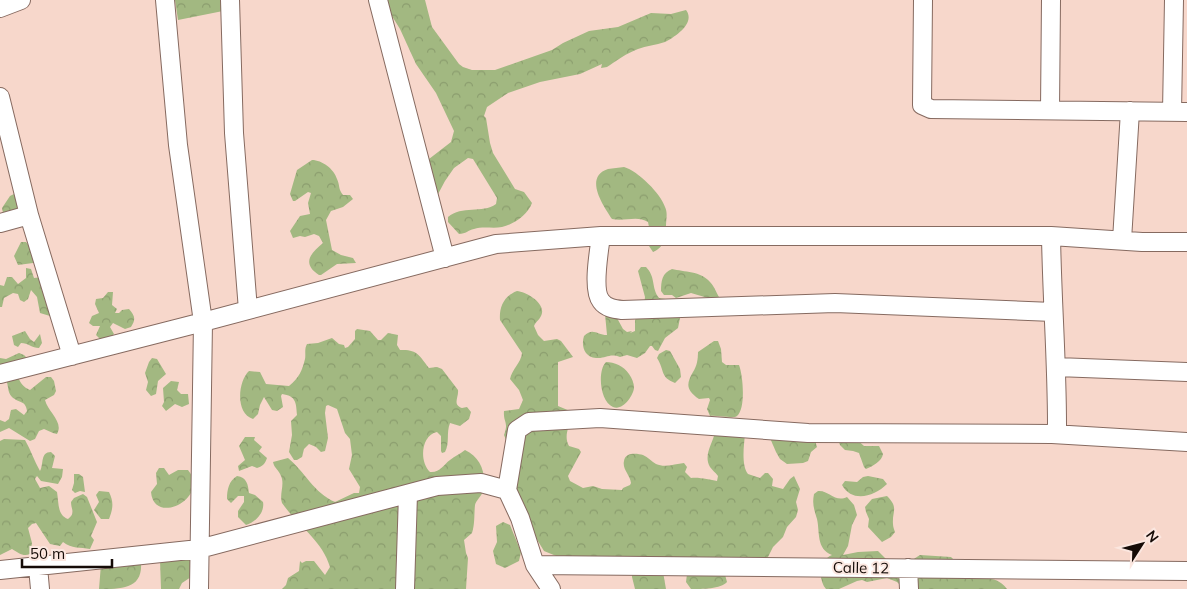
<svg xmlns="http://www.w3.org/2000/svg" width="1187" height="589" viewBox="0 0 1187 589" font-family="Mulish,sans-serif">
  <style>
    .forest { fill: url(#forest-crowns) }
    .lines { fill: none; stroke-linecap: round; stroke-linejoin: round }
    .minor-casing { stroke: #866a60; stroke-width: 20 }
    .minor { stroke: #fff; stroke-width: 18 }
    .labels { text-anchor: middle; stroke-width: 4; stroke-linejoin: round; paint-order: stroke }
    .street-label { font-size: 15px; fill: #150b07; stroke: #fbe7e0 }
  </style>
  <defs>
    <pattern id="forest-crowns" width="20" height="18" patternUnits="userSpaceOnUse" patternTransform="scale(1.25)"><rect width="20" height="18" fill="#a2b881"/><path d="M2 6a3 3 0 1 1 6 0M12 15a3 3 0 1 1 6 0" fill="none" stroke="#8b9d6e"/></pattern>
  </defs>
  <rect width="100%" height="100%" fill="#f7d7cb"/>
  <path class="forest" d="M175,0H232L233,9L178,20Z
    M382,0H425L432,27L459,64L463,67L472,70H495L552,50L563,43L589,31L618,27L651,13L671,14L686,10C696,23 675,37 665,42C656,45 646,46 638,49C627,53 616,61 607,67L601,68L602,64L580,74L540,82L508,93L487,107L484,116L486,118L490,143L493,153L515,189L524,192L532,203C528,214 515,224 502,227C493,229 483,226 474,229C468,230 466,234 459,234L448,222V217C462,205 482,214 496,204L497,198L473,159L468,158L454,168L445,181L437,196L427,170L429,159L451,142L454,131L436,93L416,64L400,29Z
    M312,160C322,160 334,169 337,179C340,185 338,189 343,195H350L353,199L343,207L331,211L326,220L332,250L341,255L353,258L356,263L337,264L321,275H319C301,263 311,253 323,243L319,236L314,234L305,237L300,236L293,238L290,231L300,216L310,214L308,203L311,193L308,192L295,201H293L290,194L297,170Z
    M624,167C638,171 661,194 665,207C668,213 666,220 666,226C665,238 665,247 653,252L645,240L649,227L648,222C637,215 624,222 612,219C604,207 583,177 608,169C613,168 619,168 624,167Z
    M14,194L18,197L21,212L3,213L2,208L10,196Z
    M21,242H26C32,248 35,256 33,263L18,265L14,256Z
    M641,267H646C656,277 651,288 659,298L679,301L689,314L680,318L678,328L665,338L658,351L655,350L652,346H650L645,353L637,358L627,355L620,357C609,353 606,359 596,358C584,357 581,345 584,336C593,327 597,335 607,335L605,314L617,318L623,329L627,332L632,331L630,333L635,331V320L644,305L645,297L638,271Z
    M26,268L31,269L34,278L43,277L54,307L50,316L40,313L37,297L31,290L28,299L24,302L20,300L18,294L13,293L4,298L2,307H0V285L4,286L7,277H12L18,284L26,278Z
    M672,269C684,272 701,271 710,282C715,287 717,295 721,300L708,298L691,293L676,298L672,295H664L661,291C661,281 662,273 672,269Z
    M517,291C526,292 544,302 542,313C541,319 536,321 534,326L538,335L544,341L557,339L561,341L573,357L558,362V406L570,411C573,424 562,433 569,446L579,449L581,452L568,476L570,481L583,488L593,486L602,489L622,490L623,488L630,485L631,483C630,475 622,469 624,461C625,452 637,453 643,455C648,457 652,462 656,464C665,468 675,464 684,463L687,467L685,472L691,478C700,477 710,480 717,481L718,476C715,472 712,470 710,467C703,455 713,443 715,432L745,434C744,445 741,465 748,474L760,478L765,473H768L773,479L772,486L783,489L790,479L794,476L800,489L796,502L798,510L796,517L787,527L783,537L773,547L768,557L757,563L650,557L566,560L544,551L500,479L509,447L504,435C509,422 503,422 504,411L519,409L523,400L519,390L510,379C512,369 521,363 522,353L500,320C499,307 504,296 517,291Z
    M108,292H113L112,305L117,309L115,313H119L122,310L129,309C135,316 136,319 131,327L125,329L113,323L110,327L114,334L108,339H100L96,335L100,326H93L89,323L92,316L99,313L95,304L96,299L103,298Z
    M357,329L370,331L378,340H381L388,333L398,335L397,345L400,350C417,349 419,355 429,368L437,367L442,369L458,390C459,397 452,405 462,408L467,407L471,412L469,419L460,426L450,423C446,433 450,443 445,452L442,453L441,451V436L437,432C421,435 419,462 430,472C440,473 443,465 450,460C455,456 460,454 465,450C481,457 487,475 483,491C482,496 476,500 475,505C474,514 475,524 472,533L464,540L466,553L468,558L466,589H282L286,585L288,578L299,571L300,561L302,563L306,561H314L325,575L330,567C322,540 298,526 282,503C279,494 285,485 281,476C279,470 274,468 273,462L288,458C305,472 314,493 335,502L354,493H359L360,487L349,469L352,455L350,439L345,433L337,409L328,405L326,406L325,413L328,438L325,451L321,452L316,447L309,444L304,449L302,457L297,460H294L289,452L292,435L291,421L297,415C296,402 296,396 282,394L281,396L283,407L277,411L272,410L264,397L260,405L258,414L253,419C235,414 238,381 249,371L260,372L266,384L289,386C299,378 302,371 305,359C306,354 304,349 307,344L318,343L332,338L339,344L344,345L345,348L348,347L355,339V331Z
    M25,331L30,339L34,342L40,334L42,343L39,348C32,348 28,343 21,343L18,347L14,345L12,336Z
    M714,341H718L721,349L722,362L726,365H739C743,375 746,409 737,416C734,419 717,415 710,416L707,409L710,400L709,398L699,399C686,390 686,384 693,372C697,366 698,359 698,352Z
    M666,350L670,351L680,369L681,377L675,383C660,377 665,371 657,358L659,354Z
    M19,353L24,355L35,366L18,375C19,382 23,387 30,390L46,377H51L54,381L56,391L54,395L45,400C48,412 64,422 57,434L53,433L44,429L39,431L35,439L30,441L9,428L0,432V420L5,422L9,419L11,410L16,409L24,415L27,411C26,400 18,403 12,397C7,392 9,386 6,380H0V358L6,359Z
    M152,358L157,359L166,374L158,381L156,394L151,396L146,390L148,382L145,373L149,362Z
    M606,362C614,362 624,366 629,374C632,378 634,383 634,388C633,396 623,411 613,407C600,402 597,371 606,362Z
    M171,381L179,382L177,390L181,394H188L189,404L182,407L175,404L166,411L162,406L164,402L163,388Z
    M245,437H255L254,440L262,447L259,451L267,458C265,464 263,466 257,468L252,466L239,471L238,466L245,460L239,446Z
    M814,437L817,447L811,452L808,461L803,463L787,464L780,459L776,452L770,438Z
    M855,438L864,446H879L883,454C882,461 873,466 866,469L864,467L859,453L853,451L845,450L840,445L838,440Z
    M4,439L25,440C31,450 34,461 40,471C44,464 40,452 51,452L55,456L52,468L63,469L62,477L58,484L41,481L37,476L35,479L40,488L49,486L57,492C59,503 57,515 68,519C76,513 71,510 71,502L74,498L83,494L87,497L97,522L91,536L94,540L90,549C80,547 72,549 63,542L60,546L50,544L36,523L32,524L28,528L32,543L30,554C23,557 19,553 12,549L0,555V441Z
    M159,468H164L169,475L178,470H188C211,497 154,527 151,492L157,484L156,473Z
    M74,474H79L83,477L85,492L80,491L75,493L72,490L74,483Z
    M237,476C247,477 248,485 249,493L255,495L263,502C265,512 256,522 246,525L238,517V511L244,502V496H238L231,503L227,499C227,489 229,481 237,476Z
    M868,476L883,479L887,484C874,497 852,503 842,485L845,481L857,482L863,477Z
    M99,491L109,492C114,502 113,509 109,519H101L94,510L99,502L96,495Z
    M818,491C829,490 835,503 847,497L854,505L857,515L852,525L848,546L843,555L858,552L878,551L889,562L903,566L920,555L951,557L974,579C988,578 998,577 1007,589H904L897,582L887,578L867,582L862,580L857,581L839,589H826C818,580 819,560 832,555C816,549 820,532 817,519C814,509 812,504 814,494Z
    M887,496C899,508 892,511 893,524C893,527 894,529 895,532L891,537L882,542L868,527L869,519L866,512L865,507L872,499Z
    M503,522L510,525L521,552L519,561L505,568L496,564L493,551L497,542L496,526Z
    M193,553L191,577L182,583L179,589H161L160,560Z
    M141,562C143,589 122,589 99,589L101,564Z
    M632,567L663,572L666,589H635L632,577Z
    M724,571L727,582C721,589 702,589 691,589L686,582L687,574Z"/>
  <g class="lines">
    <g class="minor-casing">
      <path id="minor" d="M165,0L178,145L203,322L199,589
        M230,0L234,133L248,310
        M378,0L445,258
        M923,0L922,105L931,109L1187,112
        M0,8L21,0
        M0,97L29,215L72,356
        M1050,110L1051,0
        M1172,112L1174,0
        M0,223L29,215
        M601,236C599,251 592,290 601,301C606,308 614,309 622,310L835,303L1053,312
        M1051,236C1052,299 1057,362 1057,425L1056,430L1052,434
        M1122,240L1130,111
        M1057,367L1187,372
        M0,374L203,322L496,244L601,236H1051L1142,242H1187
        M507,490L517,430L529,422L600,418L808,433L1052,434L1187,442
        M535,565L1187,571
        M38,567L40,589
        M908,568L909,589
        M0,570L199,549L437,486L481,483L507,490L520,518L535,565L551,589
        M405,589L408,494"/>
    </g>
    <use href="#minor" class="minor"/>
  </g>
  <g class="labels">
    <g class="street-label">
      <text transform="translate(861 568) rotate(1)" y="5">Calle 12</text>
    </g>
  </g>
  <g transform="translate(1142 544) rotate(54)" stroke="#fbe7e0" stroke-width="4" paint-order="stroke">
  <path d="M0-4L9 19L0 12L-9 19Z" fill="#150b07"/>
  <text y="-8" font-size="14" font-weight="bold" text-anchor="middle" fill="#150b07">N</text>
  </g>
  <path d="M22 559v8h90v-8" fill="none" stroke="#150b07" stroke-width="2.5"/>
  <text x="30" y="559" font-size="15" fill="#150b07" stroke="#fbe7e0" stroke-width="4" paint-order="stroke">50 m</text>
</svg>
